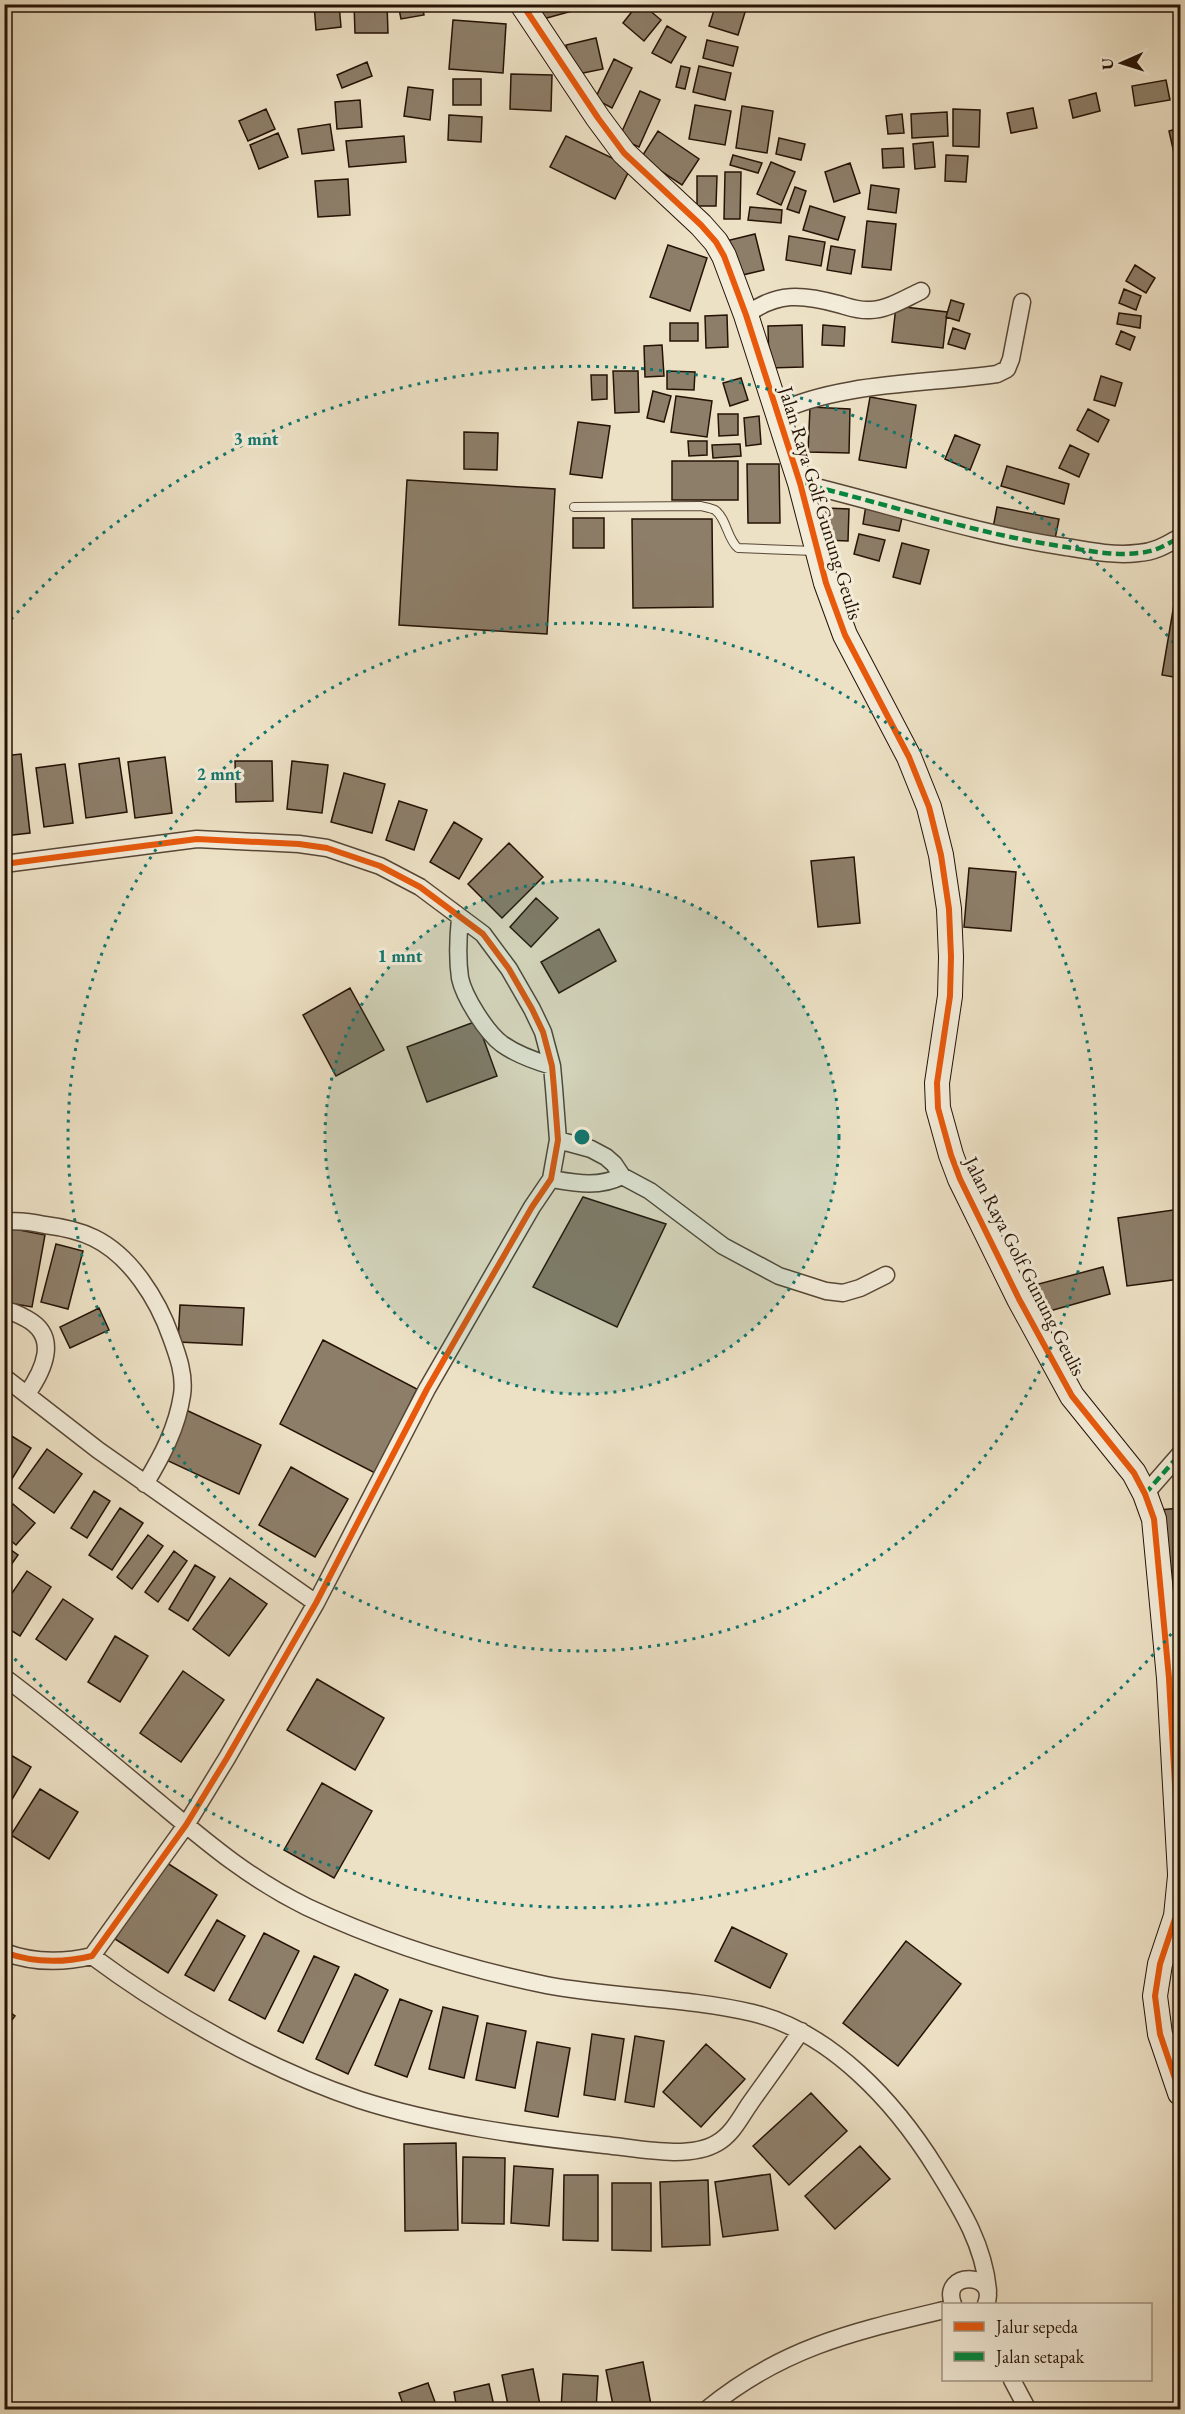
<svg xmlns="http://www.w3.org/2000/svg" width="1185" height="2414" viewBox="0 0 1185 2414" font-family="'EB Garamond',serif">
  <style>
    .building { fill: #8d7e69; stroke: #251205; stroke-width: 1.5 }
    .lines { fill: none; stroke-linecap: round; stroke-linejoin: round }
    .lane-casing { stroke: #574635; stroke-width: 10 }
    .street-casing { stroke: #574635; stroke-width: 19 }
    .secondary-casing { stroke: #251205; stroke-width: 26 }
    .lane { stroke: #f3ecd9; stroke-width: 8 }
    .street { stroke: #f3ecd9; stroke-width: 16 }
    .secondary { stroke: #f3ecd9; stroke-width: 24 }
    .quiet { stroke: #00873e; stroke-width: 4.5; stroke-dasharray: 9 4.5; stroke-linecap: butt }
    .cycleway-casing { stroke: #f3ecd9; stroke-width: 10 }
    .cycleway { stroke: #e8590c; stroke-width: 6 }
    .ring { fill: none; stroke: #0f766e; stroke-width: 3; stroke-dasharray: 3 6 }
    .labels { text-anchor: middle; stroke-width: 6; stroke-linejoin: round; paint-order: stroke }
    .street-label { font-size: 20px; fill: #251205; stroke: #f3ecd9 }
    .centre { fill: #0f766e; stroke: #f3ecd9; stroke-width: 3 }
    .ring-label { font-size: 18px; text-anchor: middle; font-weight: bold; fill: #0f766e; stroke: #f3ecd9; stroke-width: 6; stroke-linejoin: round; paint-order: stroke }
  </style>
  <rect width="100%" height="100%" fill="#ede1c5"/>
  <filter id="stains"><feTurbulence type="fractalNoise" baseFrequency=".00333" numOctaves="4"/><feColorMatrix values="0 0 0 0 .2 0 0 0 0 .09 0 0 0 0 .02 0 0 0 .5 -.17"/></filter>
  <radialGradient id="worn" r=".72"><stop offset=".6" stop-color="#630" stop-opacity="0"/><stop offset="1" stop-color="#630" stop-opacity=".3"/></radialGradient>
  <path class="building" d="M314,4H339L341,27L316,30Z
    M354,4H387L388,33H355Z
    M398,4H422L424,15L401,19Z
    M539,4H575L576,10L543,19Z
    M638,4H642L661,20L644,41L623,23Z
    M716,4H731L746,9L738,35L709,26Z
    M453,20L506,24L503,73L449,69Z
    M667,26L686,37L671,63L652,53Z
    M596,38L603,69L573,75L566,45Z
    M707,40L738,47L733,66L703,58Z
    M614,59L632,68L612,108L595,99Z
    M367,62L372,76L342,88L337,75Z
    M681,66L690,68L685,89L676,87Z
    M699,66L731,73L725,100L693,92Z
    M511,74L552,75L551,111L510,109Z
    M453,79H481V105H453Z
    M1166,80L1170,100L1135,106L1132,86Z
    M408,87L433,90L430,120L404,116Z
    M640,91L660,100L639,147L619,138Z
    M1096,93L1100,111L1073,118L1069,100Z
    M360,100L362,127L337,129L335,102Z
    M695,105L731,111L725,145L689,139Z
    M742,106L773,111L767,153L736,148Z
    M1033,108L1037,128L1011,133L1007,113Z
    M266,109L275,129L248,141L239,121Z
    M953,109L980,110L979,147L953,146Z
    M947,112L948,136L912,138L911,114Z
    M902,114L904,133L888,134L886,116Z
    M449,115L482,117L481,142L448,140Z
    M330,124L334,150L302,154L298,129Z
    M1180,128V161L1176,162L1169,131Z
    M658,131L699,159L682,185L641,158Z
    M278,133L288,157L259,169L250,145Z
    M404,136L406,162L349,167L346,141Z
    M566,136L631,167L615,199L550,167Z
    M779,138L805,144L801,160L776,154Z
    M933,142L935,167L915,169L913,144Z
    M903,148L904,167L883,168L882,149Z
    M733,155L762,163L758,173L730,165Z
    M946,155L968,156L966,182L945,181Z
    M771,162L795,172L781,205L757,194Z
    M850,163L860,193L834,202L825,172Z
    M725,172H741L740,219H724Z
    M697,176H717L716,206H697Z
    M348,179L350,215L318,217L315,181Z
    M871,185L899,189L896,213L868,209Z
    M795,187L806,191L799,213L787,209Z
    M810,206L845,217L838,240L803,230Z
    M750,207L782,210L781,223L748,220Z
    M867,221L896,224L891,270L862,267Z
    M755,234L764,270L734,277L726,241Z
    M789,236L825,242L821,266L786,260Z
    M668,245L707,258L690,311L650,297Z
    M831,246L855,250L851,274L827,270Z
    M1135,265L1155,278L1146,293L1126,281Z
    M1124,289L1141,296L1136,310L1119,303Z
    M951,300L964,304L959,321L946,317Z
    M896,306L947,312L943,348L892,342Z
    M1119,313L1141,316L1140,328L1117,324Z
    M727,315L728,347L706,348L705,316Z
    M670,323H698V341H670Z
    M802,325L803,367L769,368L768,326Z
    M823,325L845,327L844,346L822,345Z
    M953,328L970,334L965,349L948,344Z
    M1121,331L1135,337L1130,350L1116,344Z
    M662,345L664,376L645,377L644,346Z
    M613,371H638L639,412L615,413Z
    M667,371L695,372L694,390L667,389Z
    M591,375H607V399L592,400Z
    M1101,376L1122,383L1115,406L1094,400Z
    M741,378L748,400L730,406L723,383Z
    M653,391L671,396L664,422L647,418Z
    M676,396L712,401L707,437L671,432Z
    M870,397L916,405L906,468L859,460Z
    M810,407L850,409L849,453L808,452Z
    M1088,409L1109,420L1098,442L1077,430Z
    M718,414H738V435L719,436Z
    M759,416L761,444L746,446L744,418Z
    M578,422L610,426L602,478L570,474Z
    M464,432L498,433L497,470L464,469Z
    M955,435L980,445L970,470L945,459Z
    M688,441H707V455L689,456Z
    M740,444L741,456L713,458L712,445Z
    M1070,445L1089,454L1079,477L1059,468Z
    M672,461H738V500H672Z
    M747,464H779L780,523H748Z
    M1007,466L1069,484L1064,504L1001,486Z
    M407,480L555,489L547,634L399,625Z
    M866,505L903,513L899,531L863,524Z
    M997,507L1059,519L1055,539L993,528Z
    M826,508L849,509L848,541L825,540Z
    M573,518H604V548H573Z
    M632,519H712L713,607L633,608Z
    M859,534L885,540L879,561L854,554Z
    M902,543L929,550L920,584L893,577Z
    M1180,569V678L1162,675Z
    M21,754L30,833L4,836V756Z
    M165,757L172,813L135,818L128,762Z
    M119,758L127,812L86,818L79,764Z
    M235,761H272L273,801L236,802Z
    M292,761L328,765L322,813L287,809Z
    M65,764L73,823L44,827L36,768Z
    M344,773L385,784L372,833L331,822Z
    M399,801L427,810L414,850L386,840Z
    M454,822L482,839L459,879L430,862Z
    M509,843L543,877L502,918L468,884Z
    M854,857L860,923L818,927L811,861Z
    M969,868L1016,872L1011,931L964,927Z
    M536,898L558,918L531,947L510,927Z
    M599,929L616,961L559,993L541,962Z
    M350,988L384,1050L336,1076L303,1015Z
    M477,1021L497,1076L427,1102L407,1047Z
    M583,1197L666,1224L617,1327L533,1287Z
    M1180,1209V1279L1127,1286L1118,1218Z
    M4,1227L45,1235L32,1307L4,1302Z
    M56,1244L83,1251L68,1309L41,1302Z
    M1103,1267L1110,1294L1039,1314L1031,1286Z
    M180,1305L244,1308L242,1345L178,1342Z
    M99,1308L109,1330L70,1348L60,1327Z
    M323,1340L417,1389L375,1473L280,1424Z
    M186,1410L261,1445L239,1494L164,1459Z
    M10,1435L31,1448L7,1487L4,1485V1444Z
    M47,1449L82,1474L54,1513L19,1488Z
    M291,1467L348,1499L315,1557L259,1525Z
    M94,1491L110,1501L87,1538L71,1528Z
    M13,1504L35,1523L16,1545L4,1535V1513Z
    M120,1508L143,1523L112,1570L89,1555Z
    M1180,1508V1748L1159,1510Z
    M148,1535L163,1546L132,1589L117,1577Z
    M4,1545L18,1555L4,1575Z
    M174,1551L187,1561L158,1602L145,1592Z
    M195,1565L215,1577L188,1621L169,1609Z
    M27,1571L51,1587L20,1636L4,1626V1605Z
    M230,1578L267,1604L229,1656L193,1629Z
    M63,1599L93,1619L66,1660L36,1639Z
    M115,1636L148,1656L120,1702L88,1682Z
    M183,1671L224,1700L181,1762L140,1733Z
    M317,1679L384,1718L355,1770L287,1730Z
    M4,1751L31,1767L4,1813Z
    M322,1783L372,1811L334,1878L284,1850Z
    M40,1789L78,1812L49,1859L11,1835Z
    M164,1861L217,1895L168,1973L115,1939Z
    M217,1920L245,1936L214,1991L185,1975Z
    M732,1927L787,1954L770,1988L715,1961Z
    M264,1933L299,1951L265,2019L229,2000Z
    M906,1941L961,1984L898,2066L843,2023Z
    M314,1956L339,1967L303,2043L278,2031Z
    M355,1974L388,1990L348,2074L316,2059Z
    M400,1999L432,2011L407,2077L375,2065Z
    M443,2007L478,2016L464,2078L429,2069Z
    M4,2008L15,2016L4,2030Z
    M487,2023L526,2031L515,2088L476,2080Z
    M592,2034L624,2039L615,2100L584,2095Z
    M635,2036L664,2041L654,2107L625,2102Z
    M537,2042L570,2048L558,2117L525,2111Z
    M706,2044L745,2079L701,2127L663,2092Z
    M811,2093L847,2131L789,2185L753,2146Z
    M456,2143L458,2230L405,2231L404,2144Z
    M860,2146L890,2179L835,2229L805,2196Z
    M463,2157L505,2158L504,2224L462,2223Z
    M514,2166L553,2169L549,2226L511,2223Z
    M770,2174L778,2230L723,2237L715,2182Z
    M564,2175H598V2241L563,2240Z
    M708,2180L710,2245L662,2247L660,2182Z
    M612,2183H651V2251L612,2250Z
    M643,2362L652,2410H614L606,2370Z
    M533,2369L541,2410H509L502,2375Z
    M563,2374L598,2376L596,2410H561Z
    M428,2383L438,2410H405L399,2393Z
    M489,2384L495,2410H457L454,2392Z"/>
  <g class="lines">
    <g class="lane-casing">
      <path id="lane" d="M574,507L701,506C704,507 711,508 715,510C727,519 727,539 738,548L814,551"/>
    </g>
    <g class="street-casing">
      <path id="street" d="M746,315C777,292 802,294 838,304C849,307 858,311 870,310C887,310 906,298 921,291
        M776,413C838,382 928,384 997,374L1007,369L1011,359L1022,302
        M800,483C888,504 976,534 1066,547C1089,551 1115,556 1138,553C1155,552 1166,545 1180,537
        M4,864L197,839L299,844L327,848L380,866L420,887L483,934L509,969L532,1009L543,1032L552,1066L554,1088L558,1140L551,1179L532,1207L427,1389L316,1603L227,1758L186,1825L92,1956C63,1963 33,1963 4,1952
        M460,918C458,938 457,957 460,978C464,997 486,1032 502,1044C516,1054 535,1061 552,1066
        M558,1140L591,1149L606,1157L614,1164L622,1176L650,1191L723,1246L779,1276L826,1291L843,1293L860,1288L886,1275
        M551,1179C575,1183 599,1188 622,1176
        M4,1222C19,1220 31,1222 45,1225C61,1227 80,1231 94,1238C131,1256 158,1300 171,1337C178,1356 185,1375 182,1395C177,1428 162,1456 145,1484
        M4,1310C12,1311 20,1315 27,1319C60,1337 43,1371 27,1394
        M4,1377L98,1450L316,1603
        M1145,1494L1180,1454
        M4,1677C59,1718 110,1762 162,1805C210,1845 250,1879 307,1907C384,1943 463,1968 546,1985C614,1998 685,1997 753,2013C831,2032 895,2102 936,2168C960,2207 984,2244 988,2291
        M92,1956C170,2014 267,2069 360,2100C438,2125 523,2136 605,2145C636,2148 689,2160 717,2143C733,2134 741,2116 751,2102C768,2078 785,2055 801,2031
        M953,2304C940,2270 999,2272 986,2304
        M1012,2380L1028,2410
        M706,2410C781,2348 852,2332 944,2310"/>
    </g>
    <g class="secondary-casing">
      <path id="secondary" d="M522,4L598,118L624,153L701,225L716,242L724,256L746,315L800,483L826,583L845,635L909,757L929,807L941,855L949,909L951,957L950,996L937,1083L938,1108L951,1155L960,1179L1019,1299L1072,1396L1134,1473L1145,1494L1154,1519L1169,1678L1180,1874
        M1180,1876L1176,1916L1160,1964L1155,1996L1160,2034L1180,2093"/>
    </g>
    <use href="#lane" class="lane"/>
    <use href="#street" class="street"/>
    <use href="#secondary" class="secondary"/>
    <path class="quiet" d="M800,483C888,504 976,534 1066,547C1089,551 1115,556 1138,553C1155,552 1166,545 1180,537
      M1145,1494L1180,1454"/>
    <g class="cycleway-casing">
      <path id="cycleway" d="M522,4L598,118L624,153L701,225L716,242L724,256L746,315L800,483L826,583L845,635L909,757L929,807L941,855L949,909L951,957L950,996L937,1083L938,1108L951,1155L960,1179L1019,1299L1072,1396L1134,1473L1145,1494L1154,1519L1169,1678L1180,1874
        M4,864L197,839L299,844L327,848L380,866L420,887L483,934L509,969L532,1009L543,1032L552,1066L554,1088L558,1140L551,1179L532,1207L427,1389L316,1603L227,1758L186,1825L92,1956C63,1963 33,1963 4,1952
        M1180,1876L1176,1916L1160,1964L1155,1996L1160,2034L1180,2093"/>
    </g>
    <use href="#cycleway" class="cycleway"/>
  </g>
  <circle cx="582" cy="1137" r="257" fill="#0f766e" fill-opacity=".12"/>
  <g class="ring">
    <circle cx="582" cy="1137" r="257"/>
    <circle cx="582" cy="1137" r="514"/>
    <path d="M1177 1627A771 771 0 0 1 5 1648M5 626A771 771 0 0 1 1177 647"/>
  </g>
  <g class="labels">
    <g class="street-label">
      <text transform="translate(821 503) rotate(73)" y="7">Jalan Raya Golf Gunung Geulis</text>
      <text transform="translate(1025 1266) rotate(63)" y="7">Jalan Raya Golf Gunung Geulis</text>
    </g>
  </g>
  <circle cx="582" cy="1137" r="9" class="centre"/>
  <g class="ring-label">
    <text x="256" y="445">3 mnt</text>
    <text x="219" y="780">2 mnt</text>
    <text x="400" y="962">1 mnt</text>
  </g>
  <rect width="1185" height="2414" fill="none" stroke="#ede1c5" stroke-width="24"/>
  <rect x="6" y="6" width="1173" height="2402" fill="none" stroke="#251205" stroke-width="3"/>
  <rect x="12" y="12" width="1161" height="2390" fill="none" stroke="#251205" stroke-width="1.5"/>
  <rect x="942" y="2303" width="210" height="78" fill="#f3ecd9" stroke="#a19584" stroke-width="1.5"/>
  <rect x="954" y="2322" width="30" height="9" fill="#e8590c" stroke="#a19584" stroke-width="1.5"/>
  <text x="996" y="2333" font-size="18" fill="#251205">Jalur sepeda</text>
  <rect x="954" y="2352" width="30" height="9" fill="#00873e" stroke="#a19584" stroke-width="1.5"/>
  <text x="996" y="2363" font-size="18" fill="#251205">Jalan setapak</text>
  <g transform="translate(1122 63) rotate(267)" stroke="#f3ecd9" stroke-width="4.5" paint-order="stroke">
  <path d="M0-4.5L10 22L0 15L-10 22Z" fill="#251205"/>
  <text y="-9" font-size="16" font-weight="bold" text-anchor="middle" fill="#251205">U</text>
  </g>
  <rect width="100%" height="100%" filter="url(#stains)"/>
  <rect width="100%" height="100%" fill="url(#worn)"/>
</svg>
